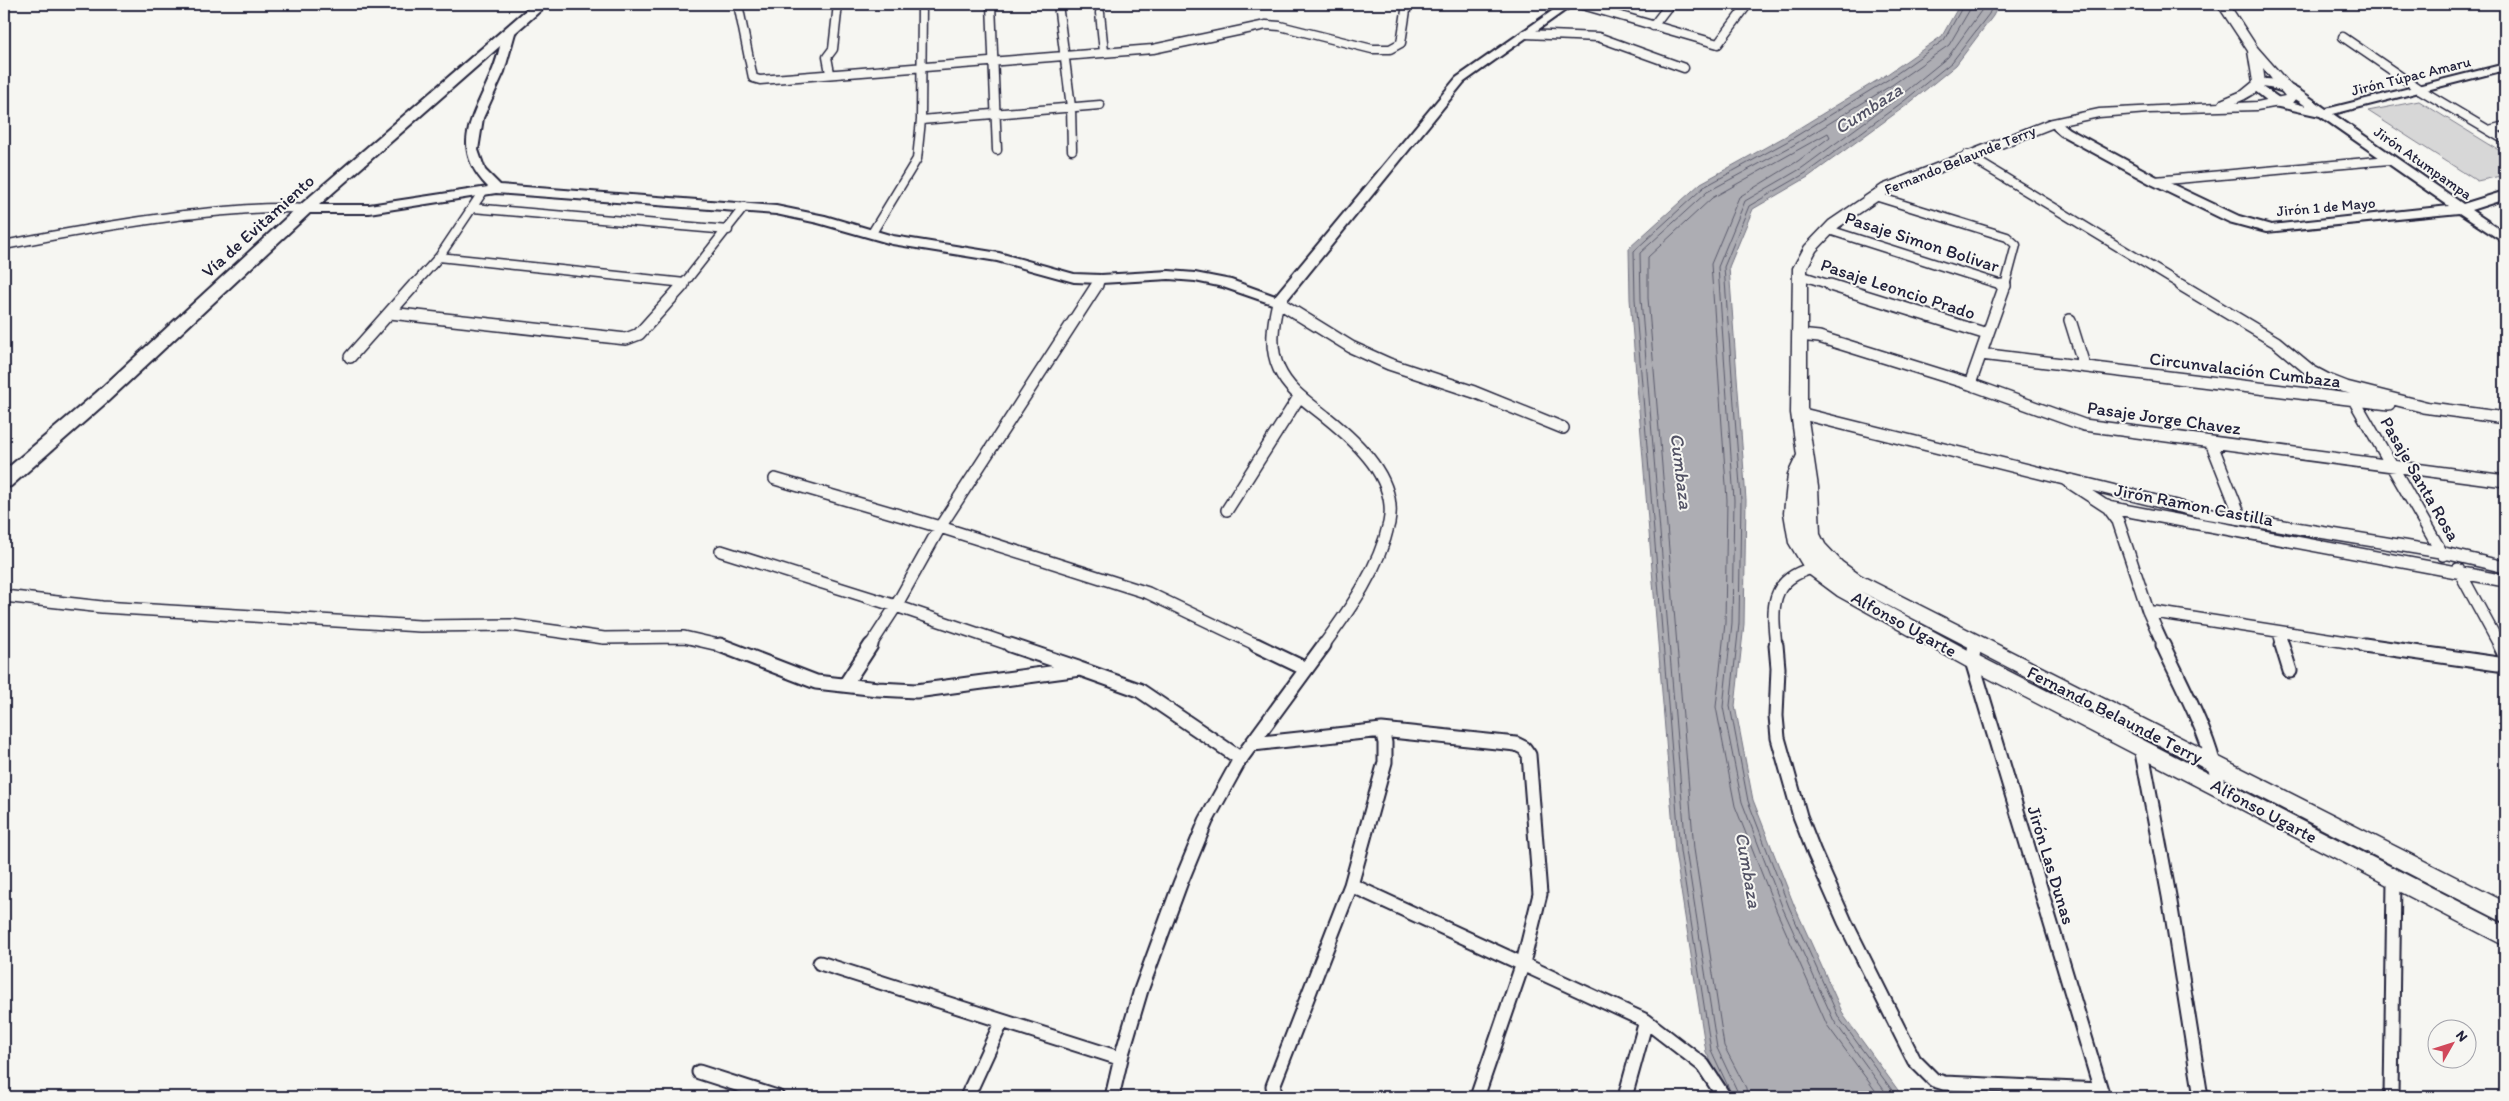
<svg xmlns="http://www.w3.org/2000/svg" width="2509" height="1101" viewBox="0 0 2509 1101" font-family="Itim,sans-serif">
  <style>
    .green { fill: #d7d7d7; stroke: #7c7c89 }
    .water { fill: #adadb3; stroke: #757583 }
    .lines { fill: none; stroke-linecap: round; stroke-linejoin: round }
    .shore { stroke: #5a5a6b; stroke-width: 1 }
    .street-far2-casing { stroke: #22223b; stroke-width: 11 }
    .street-far1-casing { stroke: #22223b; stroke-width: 14 }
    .street-casing { stroke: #22223b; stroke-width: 17 }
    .secondary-casing { stroke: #22223b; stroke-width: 4 }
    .primary-casing { stroke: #22223b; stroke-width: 3 }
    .highway-casing { stroke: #22223b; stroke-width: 4 }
    .street-far2 { stroke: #f6f6f2; stroke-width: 8 }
    .street-far1 { stroke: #f6f6f2; stroke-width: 11 }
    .street { stroke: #f6f6f2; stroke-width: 13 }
    .secondary { fill: #f6f6f2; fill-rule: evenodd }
    .primary { fill: #f6f6f2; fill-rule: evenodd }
    .highway { fill: #f6f6f2; fill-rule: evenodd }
    .labels { text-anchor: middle; stroke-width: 4; stroke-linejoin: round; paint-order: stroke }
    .far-street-label { font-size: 15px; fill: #22223b; stroke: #f6f6f2 }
    .street-label { font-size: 18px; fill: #22223b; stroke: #f6f6f2 }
    .water-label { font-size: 19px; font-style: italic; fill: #535365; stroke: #f6f6f2 }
  </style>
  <rect width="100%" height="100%" fill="#f6f6f2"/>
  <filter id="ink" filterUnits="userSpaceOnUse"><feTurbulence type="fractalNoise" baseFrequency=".02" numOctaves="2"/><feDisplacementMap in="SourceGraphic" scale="10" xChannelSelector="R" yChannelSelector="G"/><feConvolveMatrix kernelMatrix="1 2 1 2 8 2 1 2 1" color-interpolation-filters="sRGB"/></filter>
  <g filter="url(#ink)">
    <path class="green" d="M2419,101L2505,154V175L2477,181L2368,111Z"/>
    <path class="water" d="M1960,4H1999L1993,16L1956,65L1907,105L1808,177L1753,209L1729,267L1746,500L1744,624L1735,706L1753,800L1794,905L1844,1016L1903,1097H1729L1706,1052L1675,852L1630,299L1629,248L1701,183L1786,136L1886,75L1942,36Z"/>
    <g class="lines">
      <path class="shore" d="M1733,1097L1711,1050L1680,851L1635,299L1634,251L1704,187L1788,141L1889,79L1944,40L1964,4
        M1740,1097L1717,1048L1686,850L1641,299L1640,253L1707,192L1792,146L1892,85L1949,45L1969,11L1970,4
        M1747,1097L1746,1088L1724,1046L1694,849L1648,298V257L1712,198L1828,133L1830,137L1798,161L1739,197L1711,264L1727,500L1725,623L1716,707L1735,806L1777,912L1827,1025L1880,1097
        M1889,1097L1834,1021L1783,909L1742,802L1723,707L1732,623L1734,500L1718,267L1745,201L1802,168L1900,96L1948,57L1986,4
        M1897,1097L1839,1018L1789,907L1748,801L1730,706L1739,624L1741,500L1724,267L1749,206L1806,173L1904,101L1952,62L1989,14L1993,4"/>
      <g class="street-far2-casing">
        <path id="street-far2" d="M738,4L753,78L760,80L1153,49L1266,25L1280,26L1372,49H1390L1401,43L1407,4
          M991,4L997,150
          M1058,4L1071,107L1072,150
          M1579,4L1718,44L1748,4
          M1100,13L1104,52
          M1653,26L1670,4
          M1525,34L1598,37L1684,68
          M2343,37L2419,89L2505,140
          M830,73L827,57L833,49L838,4
          M921,120L1100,105
          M2489,130L2505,126
          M1967,155L2183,286
          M2155,181L2389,160
          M1875,196L2007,237L2016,245L2005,286
          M473,208L728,230
          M1829,230L2005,286
          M872,233L917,159L921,120L922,4
          M4,245C64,233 123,223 184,215C224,211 264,206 305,209
          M439,257L685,283
          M1800,275L1834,286
          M413,286L439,257L482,193
          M682,286L744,207
          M1097,286L1101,279"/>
      </g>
      <g class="street-far1-casing">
        <path id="street-far1" d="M1830,285L1987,334
          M2001,285L2005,286
          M2181,285L2276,342L2311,371L2328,380L2346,387L2429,408
          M390,313L626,339L639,334L683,285
          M2070,320L2084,365
          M1799,335L1819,337L1970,384L2084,425L2505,481
          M1981,354L2389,404
          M350,357L414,285
          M1970,384L2005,285
          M2354,400L2443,555
          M2423,407L2505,418
          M1799,413L2064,479L2107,507L2505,581
          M2211,442L2241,518
          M775,479L940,527L1148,593L1259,646
          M2071,480L2205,513L2440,552L2505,567
          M2107,506L2118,521L2148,611L2164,646
          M1227,510L1299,397
          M721,551L896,606L1014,646
          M2458,569L2500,646
          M4,596L102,607L420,626L511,625L604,638L684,637L723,646
          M2148,611L2373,646
          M2279,633L2283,646
          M870,646L896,606L940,527L1097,285
          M1323,646C1350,609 1379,569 1389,523C1398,479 1357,442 1326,417C1309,403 1289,391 1279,369C1269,348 1273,324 1278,302L1351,347L1389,364L1474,392L1563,428
          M1776,646C1772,608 1769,579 1813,568
          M1974,646L1975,643"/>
      </g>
      <g class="street-casing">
        <path id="street" d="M720,645L816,682L878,689L916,691L1080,669L1139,690L1241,759
          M1010,645L1078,668
          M1256,645L1306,669
          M1776,645L1778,668L1776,716L1778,738L1800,816L1814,852L1845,922L1914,1060L1934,1080L1944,1083L2101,1090
          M1975,645L1972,661L2103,1097
          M2163,645C2182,687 2213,741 2218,786
          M2282,645L2290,671
          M2364,645L2505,665
          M2500,645L2505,655
          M845,685L871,645
          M1253,744L1382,730L1516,744L1524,748L1529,755L1540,894L1523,963L1477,1097
          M2141,747L2169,896L2201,1097
          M1351,885L1646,1021L1703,1065L1724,1097
          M820,963L1119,1058
          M699,1072L777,1097
          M967,1097L1002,1021
          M1112,1097L1122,1054L1141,990L1180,884L1206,821L1239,761L1324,645
          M1276,1097L1273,1086L1351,885L1385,762V743L1382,730
          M1625,1097L1646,1021
          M2391,1097L2394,881"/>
      </g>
      <g class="secondary-casing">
        <path id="secondary" d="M1562,4H1574L1464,82L1283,305L1278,306L1223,287L1195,281L1169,279L1101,283L1074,282L997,261L892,244L818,223L776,214L496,193L369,213H305L299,209L305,205H369L488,187C449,147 473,118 491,74C497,61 500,47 503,33L509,30L515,33L504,72L483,118L478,150L485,170L500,185L776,206L825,216L893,236L999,253L1074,274L1101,275L1169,271L1195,273L1231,280L1275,296L1456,78Z
          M2505,64V70L2333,114L2463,204L2505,191V199L2471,210L2505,233V243L2459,213L2266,232L2229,222L2151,184L2061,135L2047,123L2049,120H2057L2069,129L2159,178L2239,216L2271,225L2449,206L2320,116L2274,106L2250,87C2253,84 2253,81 2258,80C2282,74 2308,96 2326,109ZM2263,87C2281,89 2292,96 2306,106L2282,100Z"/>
      </g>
      <g class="primary-casing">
        <path id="primary" d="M2217,4H2229L2257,47L2294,89L2297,97L2291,104L2257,110L2148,113L2099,117L2057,126L1892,191L1839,227L1816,251L1807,268V413L1818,487L1820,534L1825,544L1842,562L1860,575L2505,902V923L1860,591L1979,656L2505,925V946L1965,666L1838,596L1807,573L1789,543L1784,513L1788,474L1797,455L1791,413L1793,268L1805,246L1829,221L1882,185L2048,120L2099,109L2219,103L2221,100L2242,91L2253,82L2248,51ZM2263,68L2285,96L2257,102L2236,103C2248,98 2257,93 2265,83Z"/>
      </g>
      <g class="highway-casing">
        <path id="highway" d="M533,4H548L311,212L108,401L11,486L4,488V471L96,393L299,206Z"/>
      </g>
      <use href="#street-far2" class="street-far2"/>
      <use href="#street-far1" class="street-far1"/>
      <use href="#street" class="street"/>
      <use href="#secondary" class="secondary"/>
      <use href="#primary" class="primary"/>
      <use href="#highway" class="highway"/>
    </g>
  </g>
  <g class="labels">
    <g class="far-street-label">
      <text transform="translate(2411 76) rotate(-14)" y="5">Jirón Túpac Amaru</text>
      <text transform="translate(1960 160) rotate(-22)" y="5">Fernando Belaunde Terry</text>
      <text transform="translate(2423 163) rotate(35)" y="5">Jirón Atumpampa</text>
      <text transform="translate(2326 207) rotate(-5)" y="5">Jirón 1 de Mayo</text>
    </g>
    <g class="street-label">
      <text transform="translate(258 226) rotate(-42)" y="6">Vía de Evitamiento</text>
      <text transform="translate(1922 242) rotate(18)" y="6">Pasaje Simon Bolivar</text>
      <text transform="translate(1898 289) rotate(18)" y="6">Pasaje Leoncio Prado</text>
      <text transform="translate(2245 370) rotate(7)" y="6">Circunvalación Cumbaza</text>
      <text transform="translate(2164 418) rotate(8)" y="6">Pasaje Jorge Chavez</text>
      <text transform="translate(2420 479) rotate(60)" y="6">Pasaje Santa Rosa</text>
      <text transform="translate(2194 505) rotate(11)" y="6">Jirón Ramon Castilla</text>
      <text transform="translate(1904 624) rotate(29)" y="6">Alfonso Ugarte</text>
      <text transform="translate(2115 715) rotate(27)" y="6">Fernando Belaunde Terry</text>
      <text transform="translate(2264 811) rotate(28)" y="6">Alfonso Ugarte</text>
      <text transform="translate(2051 865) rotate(73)" y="6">Jirón Las Dunas</text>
    </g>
    <g class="water-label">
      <text transform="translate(1868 108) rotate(-33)" y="7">Cumbaza</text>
      <text transform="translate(1682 471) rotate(83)" y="7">Cumbaza</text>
      <text transform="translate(1749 870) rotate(80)" y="7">Cumbaza</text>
    </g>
  </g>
  <rect width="2509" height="1101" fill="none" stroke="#f6f6f2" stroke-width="20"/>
  <rect x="10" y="10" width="2489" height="1081" fill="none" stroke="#22223b" stroke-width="2" filter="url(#ink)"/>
  <g transform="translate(2452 1044) rotate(51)"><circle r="24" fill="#f6f6f2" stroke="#a1a1a9"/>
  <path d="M0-4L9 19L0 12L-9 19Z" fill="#d1495b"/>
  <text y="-8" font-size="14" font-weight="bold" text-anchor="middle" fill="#22223b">N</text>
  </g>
</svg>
